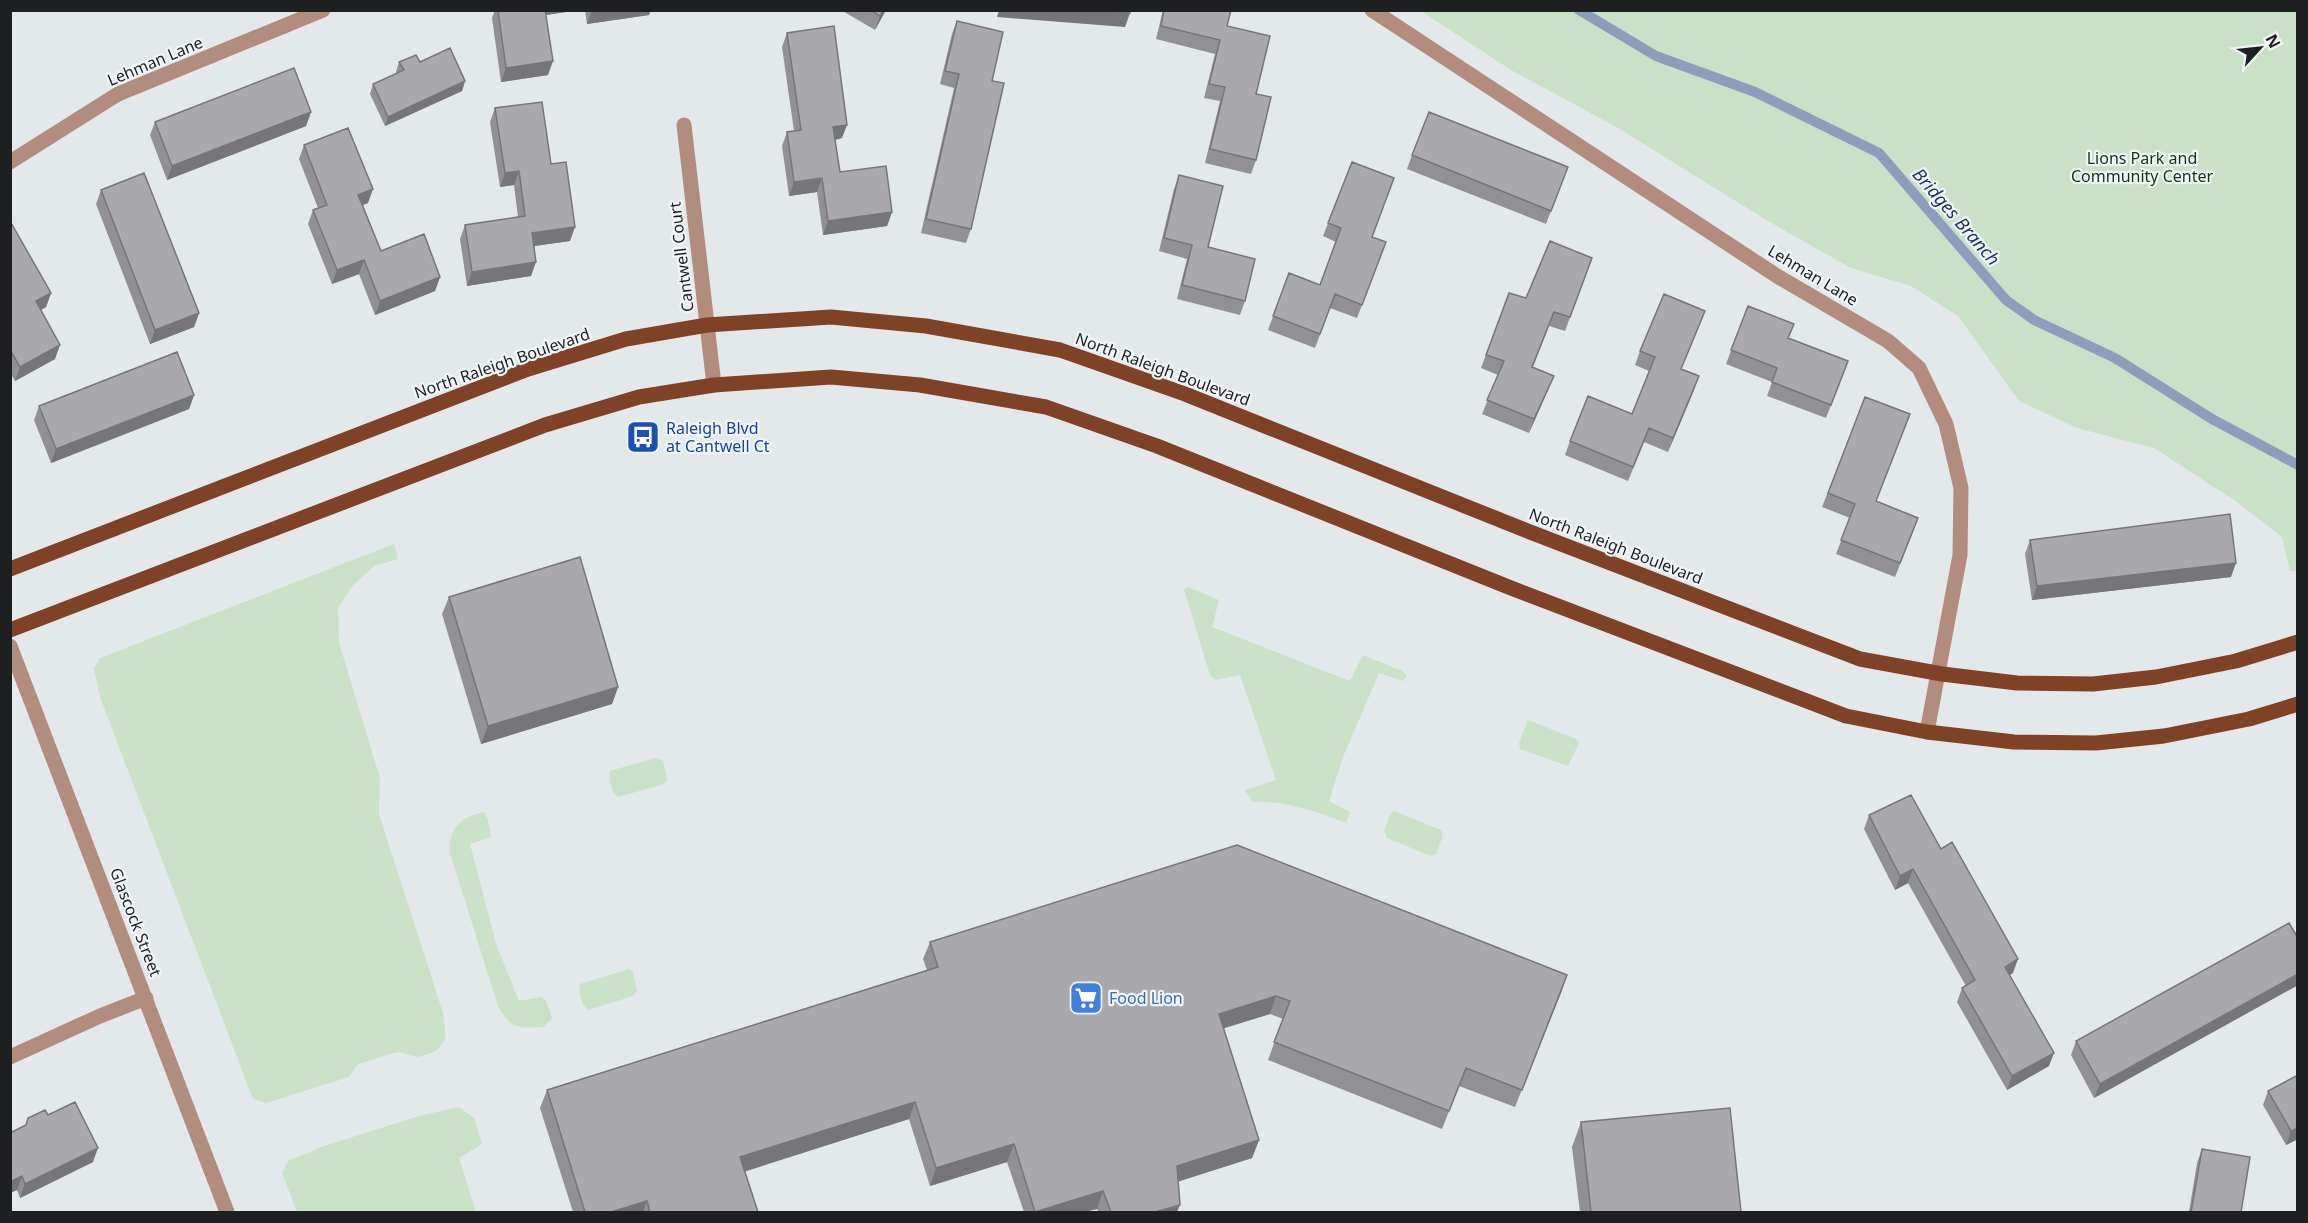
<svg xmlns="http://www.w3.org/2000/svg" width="2308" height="1223" viewBox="0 0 2308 1223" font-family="'Noto Sans',sans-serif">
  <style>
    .green { fill: #c8e1c7 }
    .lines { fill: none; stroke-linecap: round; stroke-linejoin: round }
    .stream { stroke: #8c9dbd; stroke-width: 10 }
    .minor { stroke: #b28d7e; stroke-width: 15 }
    .tertiary { stroke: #b28d7e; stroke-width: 15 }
    .primary { stroke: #7f4225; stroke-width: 15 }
    .wall { fill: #919195 }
    .shaded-wall { fill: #767679 }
    .building { fill: #a9a9ad; stroke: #767679; stroke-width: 1.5 }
    .labels { text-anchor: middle; stroke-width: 4.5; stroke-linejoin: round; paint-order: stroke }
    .street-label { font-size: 16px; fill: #1e1f20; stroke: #f0f5f8 }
    .park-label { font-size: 16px; fill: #0d370f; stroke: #f0f5f8 }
    .transit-label { font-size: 16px; fill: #164399; stroke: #f0f5f8; text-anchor: start }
    .shop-label { font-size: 16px; fill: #366cbe; stroke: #f0f5f8; text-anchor: start }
    .water-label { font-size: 18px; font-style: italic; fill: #1e325d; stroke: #f0f5f8 }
  </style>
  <rect width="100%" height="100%" fill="#e3e8eb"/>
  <path class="green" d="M1421,11H2297V571H2290L2282,537L2234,500L2154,448L2077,428L2019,401L1958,316L1911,286L1851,268L1768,221L1618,128L1511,70Z
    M394,544L398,559L374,566L353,585L338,608L339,643L380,778L379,814L443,1013L446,1039L436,1051L419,1057L397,1052L358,1064L349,1077L266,1103L253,1099L100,697L94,668L100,658Z
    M1188,587L1219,600L1212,627L1350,681L1363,655L1402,671L1407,676L1403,681L1379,673L1343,757L1329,801L1350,812L1346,823C1316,811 1284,800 1252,802L1245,790L1276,780L1240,675L1216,680L1210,675L1184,589Z
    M1528,720L1576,739L1579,743L1568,766L1520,749L1519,743Z
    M655,758L663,761L667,779L664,784L618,797C612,793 608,779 610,771Z
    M1394,811L1441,830L1443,835L1436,854L1431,856L1387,838L1384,831L1391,813Z
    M484,812L488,820L491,837L470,844L496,944L519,1001L541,997L546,1001L552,1018L543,1027C519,1029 511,1029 498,1006L450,853C449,827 460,818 484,812Z
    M629,969L633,972L637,991L633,996L588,1010C582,1006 578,991 580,984Z
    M459,1107L474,1118L482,1144L459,1158L476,1212H297L282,1173L288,1161L324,1146L419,1116Z"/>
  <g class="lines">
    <path class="stream" d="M1579,10L1656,56L1755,92L1879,153L2006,300L2034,320L2115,358L2212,419L2298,465"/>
    <path class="minor" d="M1372,10L1777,276L1888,341L1919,368L1946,424L1961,488L1960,555L1927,732
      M684,125L714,385
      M10,162L118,94L323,10
      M10,1057L100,1016L146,998"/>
    <path class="tertiary" d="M10,646L227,1212"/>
    <path class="primary" d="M10,569L528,369L626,339L707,325L831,317L926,326L1060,350L1185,394L1530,532L1860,659L1942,674L2017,683L2093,684L2156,677L2236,661L2298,642
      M10,630L545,425L639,397L714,385L831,377L920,385L1046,407L1157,446L1511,588L1846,716L1927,732L2014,742L2096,743L2164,736L2249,719L2298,704"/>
  </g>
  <path class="wall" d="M495,10H579L546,15L548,75L501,82L492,18Z
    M585,10H651L649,15L587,24Z
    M841,10H886L875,30Z
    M1163,10H1231L1227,26L1256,94V160L1251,174L1205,163L1220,101L1204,98L1215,54L1156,39Z
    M957,21L992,81L971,229L966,243L921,233L954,88L940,84L952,34Z
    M787,33L842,138L835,140L840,172L892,212L887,226L823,235L817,192L789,196L782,146L787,132L794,131L782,47Z
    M399,62H420L465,81L462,91L385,126L370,94L373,84L397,73L396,72Z
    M495,108L551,164L570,241L534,246L531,276L467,286L460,239L465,225L518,217L514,185L500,187L490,122Z
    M311,112L306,126L167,180L150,135L155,122Z
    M304,145L368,203L363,205L381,251L440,277L435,291L375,315L359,274L332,284L308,224L313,210L318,208L299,159Z
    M1412,155L1563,180L1546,224L1407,169Z
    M1352,162L1372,237L1386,242L1357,318L1330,308L1315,348L1268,330L1289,273L1320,285L1336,242L1323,236Z
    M1179,175L1208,247L1245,301L1240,315L1177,299L1187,259L1159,251L1174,189Z
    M101,190L199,313L194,327L150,344L96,204Z
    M10,221L51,293L46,307L41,310L55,359L15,381L10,373Z
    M1592,258L1565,331L1549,326L1533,367L1548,390L1529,433L1482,414L1498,375L1481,368L1509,293L1526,298Z
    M1748,306L1788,338L1848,361L1826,418L1767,396L1772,382L1726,364Z
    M1705,311L1681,369L1694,390L1668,452L1644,442L1628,481L1565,455L1570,441L1632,414L1649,371L1635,365L1640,351Z
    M194,395L189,409L51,463L34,420L39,406Z
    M1865,397L1876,502L1913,532L1895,577L1836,554L1850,518L1822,507Z
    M2030,540L2231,577L2032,600L2025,554Z
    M449,597L618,687L612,704L481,744L442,614Z
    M1869,815L1941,849L2013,973L2010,975L2049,1066L2007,1090L1957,1002L1962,988L1966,986L1908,883L1895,890L1864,829Z
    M2298,938V985L2094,1098L2071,1055L2076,1041Z
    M930,942L1567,975L1515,1107L1459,1086L1442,1129L1268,1060L1283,1019L1270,1014L1223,1028L1259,1140L1252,1158L1178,1181L1177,1212H1098L1097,1209L1084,1212H1024L1007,1162L930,1186L909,1119L745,1171L758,1212H573L540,1108L547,1090L927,970L923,959Z
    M2268,1091L2298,1139L2286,1145L2263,1105Z
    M48,1115L93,1162L20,1198L17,1190L10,1193Z
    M1581,1122L1741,1212H1580L1572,1147Z
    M2202,1149L2241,1212H2189L2197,1163Z"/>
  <path class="shaded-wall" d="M541,10H579L539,16Z
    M592,10H651L649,15L587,24Z
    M883,10H886L875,30L880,16Z
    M999,10H1100L1130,13L1125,27L997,17Z
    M553,61L548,75L501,82L506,68Z
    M465,81L462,91L385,126L388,117Z
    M311,112L306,126L167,180L172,166Z
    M847,125L842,138L828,141L833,127Z
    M519,171L514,185L500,187L505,173Z
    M822,178L817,192L789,196L794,182Z
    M373,189L368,203L353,208L358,195Z
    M892,212L887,226L823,235L828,221Z
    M575,227L570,241L527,247L532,233Z
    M364,260L359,274L332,284L337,270Z
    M536,262L531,276L467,286L472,272Z
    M440,277L435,291L375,315L380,301Z
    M51,293L46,307L31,315L36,301Z
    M199,313L194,327L150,344L155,330Z
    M60,345L55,359L15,381L20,367Z
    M1554,376L1548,390L1529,433L1534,419Z
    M1699,376L1694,390L1668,452L1673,438Z
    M194,395L189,409L51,463L56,449Z
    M2236,563L2231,577L2032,600L2037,586Z
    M618,687L612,704L481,744L488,726Z
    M1913,869L1908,883L1895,890L1900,876Z
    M2018,959L2013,973L2000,980L2005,967Z
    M2298,974V985L2094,1098L2100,1084Z
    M1567,975L1561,993L1515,1107L1522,1090Z
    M1276,996L1270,1014L1212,1032L1219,1014Z
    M2054,1053L2049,1066L2007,1090L2012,1076Z
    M915,1102L909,1119L734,1175L740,1157Z
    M2298,1128V1139L2286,1145L2291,1131Z
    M1259,1140L1252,1158L1171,1184L1177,1166Z
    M1014,1144L1007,1162L930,1186L936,1168Z
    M98,1148L93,1162L20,1198L25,1184Z
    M22,1176L17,1190L10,1193V1182Z
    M1103,1191L1097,1209L1084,1212H1035Z
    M647,1201L643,1212H611Z
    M1180,1205L1177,1212H1155Z"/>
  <path class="building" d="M498,10H545L553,61L506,68Z
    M871,10H883L880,16Z
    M1100,10H1130V13Z
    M1164,10H1231L1227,26L1270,36L1256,94L1271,97L1256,160L1210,149L1225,87L1209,84L1220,40L1161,26Z
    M957,21L1003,32L992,81L1004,83L971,229L926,219L959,74L945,71Z
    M834,26L847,125L833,127L840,172L886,166L892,212L828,221L822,178L794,182L787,132L801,130L787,33Z
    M450,48L465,81L388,117L373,84L404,70L399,62L416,55L420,62Z
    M294,68L311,112L172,166L155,122Z
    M542,102L551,164L566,162L575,227L532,233L536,262L472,272L465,225L525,216L519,171L505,173L495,108Z
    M1429,112L1568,167L1551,211L1412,155Z
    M348,128L373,189L358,195L381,251L424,234L440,277L380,301L364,260L337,270L313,210L327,205L304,145Z
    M1352,162L1394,178L1372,237L1386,242L1362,305L1335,294L1320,334L1273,316L1289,273L1320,285L1341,228L1328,223Z
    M144,173L199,313L155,330L101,190Z
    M1179,175L1223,186L1208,247L1255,259L1245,301L1182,285L1192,245L1164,238Z
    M10,221L51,293L36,301L60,345L20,367L10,350Z
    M1550,241L1592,258L1570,317L1554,312L1532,367L1554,376L1534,419L1487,400L1504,361L1486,355L1509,293L1526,298Z
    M1664,294L1705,311L1681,369L1699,376L1673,438L1649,428L1633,467L1570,441L1588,396L1632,414L1655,357L1640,351Z
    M1748,306L1794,324L1788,338L1848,361L1831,405L1772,382L1777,368L1731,350Z
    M177,352L194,395L56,449L39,406Z
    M1865,397L1910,414L1876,501L1918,518L1900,563L1841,540L1855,504L1828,493Z
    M2230,514L2236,563L2037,586L2030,540Z
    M580,557L618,687L488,726L449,597Z
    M1911,795L1941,849L1952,842L2018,959L2005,967L2054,1053L2012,1076L1962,988L1975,980L1913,869L1900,876L1869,815Z
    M1237,845L1567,975L1522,1090L1466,1068L1449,1111L1274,1042L1290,1001L1276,996L1219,1014L1259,1140L1177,1166L1180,1205L1155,1212H1111L1103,1191L1035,1212L1014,1144L936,1168L915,1102L740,1157L758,1212H650L647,1201L611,1212H585L547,1090L938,967L930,942Z
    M2289,923L2298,938V974L2100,1084L2076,1041Z
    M2298,1075V1128L2291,1131L2268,1091Z
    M75,1102L98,1148L25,1184L22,1176L10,1182V1133L26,1125L28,1118L45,1110L48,1115Z
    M1730,1108L1741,1212H1591L1581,1122Z
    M2202,1149L2250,1157L2241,1212H2191Z"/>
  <defs>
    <g id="bus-square" transform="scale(1.725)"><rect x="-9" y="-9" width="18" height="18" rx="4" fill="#1a4fb4" stroke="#f0f5f8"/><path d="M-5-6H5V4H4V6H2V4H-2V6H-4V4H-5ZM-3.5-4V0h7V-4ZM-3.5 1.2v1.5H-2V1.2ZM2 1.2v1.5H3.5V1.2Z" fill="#fff"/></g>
    <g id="supermarket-square" transform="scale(1.725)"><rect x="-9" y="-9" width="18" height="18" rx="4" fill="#3f7fe0" stroke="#f0f5f8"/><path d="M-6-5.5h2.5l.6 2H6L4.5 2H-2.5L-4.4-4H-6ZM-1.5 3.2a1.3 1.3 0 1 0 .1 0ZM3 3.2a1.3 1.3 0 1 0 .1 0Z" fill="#fff"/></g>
  </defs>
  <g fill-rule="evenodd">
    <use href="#bus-square" x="643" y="437"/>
    <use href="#supermarket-square" x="1086" y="998"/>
  </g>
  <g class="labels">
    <g class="street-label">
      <text transform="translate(155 61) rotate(-23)" y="6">Lehman Lane</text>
      <text transform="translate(681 257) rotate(-97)" y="6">Cantwell Court</text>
      <text transform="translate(1813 275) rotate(31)" y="6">Lehman Lane</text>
      <text transform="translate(502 363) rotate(-19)" y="6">North Raleigh Boulevard</text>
      <text transform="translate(1163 369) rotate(20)" y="6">North Raleigh Boulevard</text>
      <text transform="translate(1616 546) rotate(21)" y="6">North Raleigh Boulevard</text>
      <text transform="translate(136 922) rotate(69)" y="6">Glascock Street</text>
    </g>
    <g class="park-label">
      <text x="2142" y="164">Lions Park and<tspan x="2142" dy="18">Community Center</tspan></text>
    </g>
    <g class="transit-label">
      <text x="666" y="434">Raleigh Blvd<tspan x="666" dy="18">at Cantwell Ct</tspan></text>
    </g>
    <g class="shop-label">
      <text x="1109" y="1004">Food Lion</text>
    </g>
    <g class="water-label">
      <text transform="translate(1956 217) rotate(49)" y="6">Bridges Branch</text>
    </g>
  </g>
  <rect width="2308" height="1223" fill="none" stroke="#1e1f20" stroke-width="24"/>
  <g transform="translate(2260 48) rotate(63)" stroke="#f0f5f8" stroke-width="4.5" paint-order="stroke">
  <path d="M0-4.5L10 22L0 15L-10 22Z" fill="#1e1f20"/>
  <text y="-9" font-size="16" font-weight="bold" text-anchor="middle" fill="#1e1f20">N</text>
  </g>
</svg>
